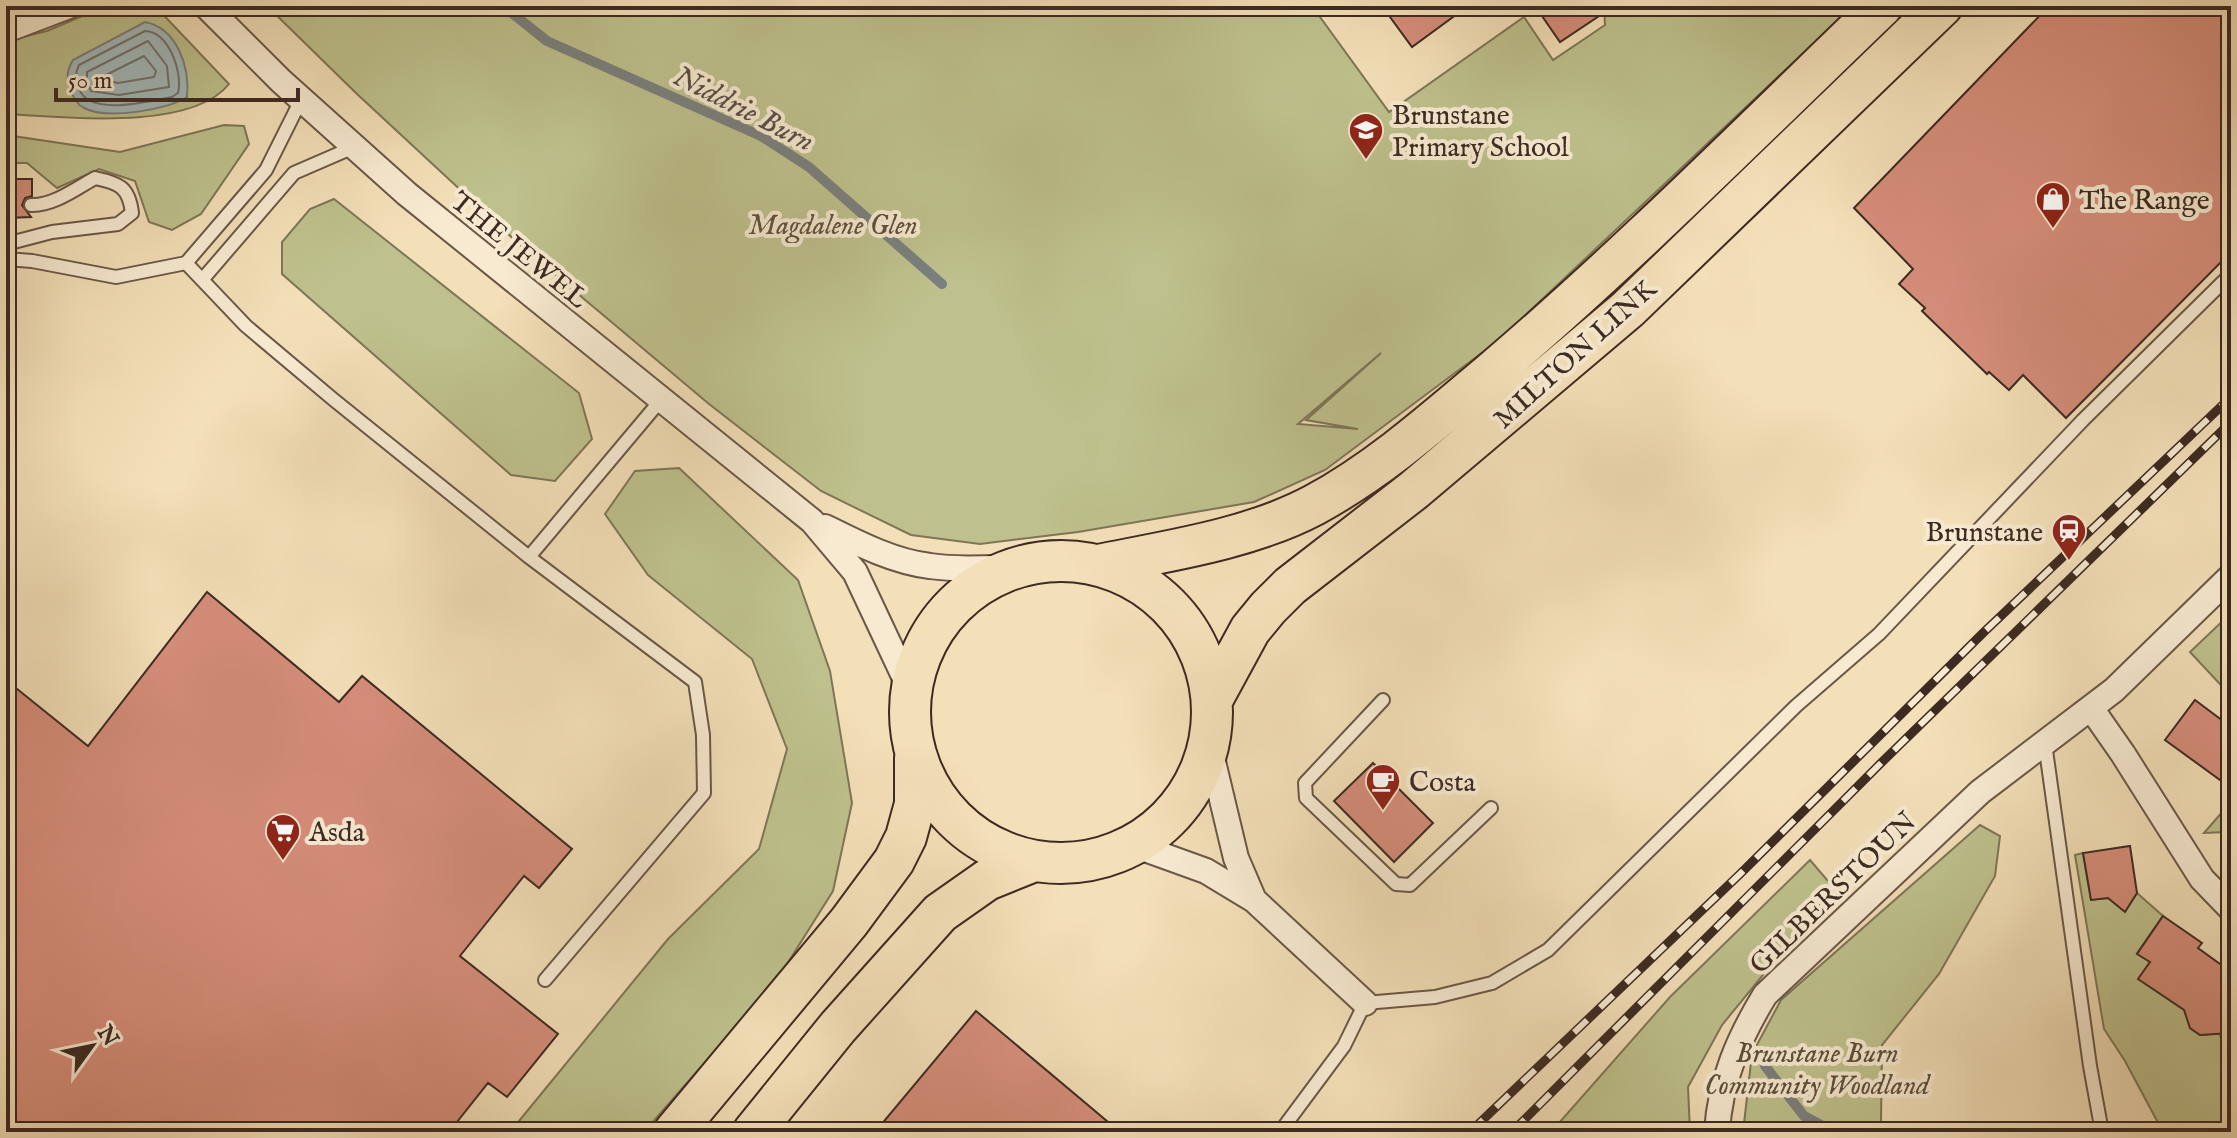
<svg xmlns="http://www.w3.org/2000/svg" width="2237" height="1138" viewBox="0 0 2237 1138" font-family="'IM FELL English',serif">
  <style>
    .green { fill: #bec18d; stroke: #7e7658; stroke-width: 2; fill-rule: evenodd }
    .water { fill: #a2b9bb; stroke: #7a807e; stroke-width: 2 }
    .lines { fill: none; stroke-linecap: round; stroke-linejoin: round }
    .shore { stroke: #70726e; stroke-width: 2 }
    .stream { stroke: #7a807e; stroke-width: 10 }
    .building { fill: #d58d7a; stroke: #3d2a22; stroke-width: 2 }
    .lane-casing { stroke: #6a5748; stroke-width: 16 }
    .street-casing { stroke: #6a5748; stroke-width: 28 }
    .primary-casing { stroke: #3d2a22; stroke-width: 44 }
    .lane { stroke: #f7ead1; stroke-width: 12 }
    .street { stroke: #f7ead1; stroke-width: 24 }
    .primary { stroke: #f3dfb8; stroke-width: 40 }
    .rail-casing { stroke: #3d2a22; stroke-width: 9 }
    .rail { stroke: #f7ead1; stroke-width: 6; stroke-dasharray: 18; stroke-linecap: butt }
    .labels { text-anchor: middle; stroke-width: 8; stroke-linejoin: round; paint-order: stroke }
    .poi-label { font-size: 28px; fill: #3d2a22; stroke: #f7ead1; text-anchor: start }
    .park-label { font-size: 28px; font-style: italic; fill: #5d503d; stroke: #f7ead1 }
    .street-label { font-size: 28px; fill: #3d2a22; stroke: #f7ead1 }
    .water-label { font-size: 30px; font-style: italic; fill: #564e48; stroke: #f7ead1 }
  </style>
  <rect width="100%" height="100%" fill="#f3dfb8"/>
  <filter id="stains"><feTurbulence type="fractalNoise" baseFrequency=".0025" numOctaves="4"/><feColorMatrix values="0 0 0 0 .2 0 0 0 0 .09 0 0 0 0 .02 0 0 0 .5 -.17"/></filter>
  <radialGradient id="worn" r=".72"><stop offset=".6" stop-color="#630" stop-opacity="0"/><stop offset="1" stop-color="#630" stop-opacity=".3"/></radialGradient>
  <path class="green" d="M106,6H155L229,84C191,132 61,117 6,114V41L47,31Z
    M267,6H1312L1389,112L1524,17L1553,60L1605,25L1604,6H1853L1499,340L1325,470L1254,502L1078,532L980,544L911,535L821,491L709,404L521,246L357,94ZM1381,353L1306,420L1358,429L1298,424Z
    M224,125L244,126L249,144L201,214L172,230L149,222L135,181L99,169L57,188L27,163H6V135L120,152Z
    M334,199L579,393L592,439L555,481L511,475L282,274V242L310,209Z
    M679,468L798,580L830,671L852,803L833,891L777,980L644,1132H510L668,939L759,849L787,749L752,659L648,575L605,514L635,471Z
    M2231,613V696L2190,652Z
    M2230,803L2231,827L2227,832L2204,833Z
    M1980,825L2000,836L1995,876L1939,974L1882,1045L1881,1122L1897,1132H1743L1752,1054L1781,1000Z
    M2083,853L2091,900L2108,898L2120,907L2129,905L2137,893L2163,916L2137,953L2150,962L2139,978L2192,1015L2190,1028L2200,1035H2208L2231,1001V1022L2220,1036L2231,1046V1132H2163L2125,1061L2104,1029L2075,855Z
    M1810,860L1834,888L1722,1025L1688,1087L1690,1132H1551L1670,997Z"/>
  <path class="water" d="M145,22C177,28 190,67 187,97C168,110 106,120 84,108C77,105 73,97 70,89C66,78 67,70 73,60Z"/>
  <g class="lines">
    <path class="shore" d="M145,31C169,32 183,72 178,93L172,97C149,101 90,117 79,89C75,81 75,73 79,65Z
      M148,41L167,66L169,87L119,95L91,91L87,83V72Z
      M144,56L156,71L154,77L118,83L105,80L106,75Z"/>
    <path class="stream" d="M503,6L547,41L761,136L809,167L942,284
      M1765,1066L1804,1116L1834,1132"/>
  </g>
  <path class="building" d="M1382,6H1468L1412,47Z
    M1558,6H1614L1560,42L1542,16Z
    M2049,6H2231V252L2066,418L2023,375L2009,390L1989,372L1987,374L1922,311L1925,308L1899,284L1913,269L1854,208Z
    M6,179H32V196L25,198L22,205L31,217L6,218Z
    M207,592L339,702L362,676L572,849L539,888L524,876L460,956L558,1034L507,1097L488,1083L449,1132H6V680L88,746Z
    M2195,700L2231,727V788L2165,740Z
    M1373,763L1433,823L1394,862L1334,801Z
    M2130,846L2137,893L2125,912L2108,898L2091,900L2083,853Z
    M2163,916L2202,943L2198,948L2231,972V1033L2200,1035L2190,1028L2184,1010L2138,979L2150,962L2137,954Z
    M976,1011L1120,1132H875Z"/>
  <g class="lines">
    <g class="lane-casing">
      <path id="lane" d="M6,244L52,232L118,224L132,213C129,187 119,183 95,178C77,188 53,206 31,205
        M6,259L32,261L116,277L186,263L266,170L302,98
        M186,263L246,326L334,400L529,557L695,682L703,735L704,793L545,980
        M202,280L294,173L354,147
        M529,557L660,401
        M1383,700L1305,783L1306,798L1396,884L1410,885L1491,808
        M2045,743L2090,1066L2102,1132
        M1280,1132L1344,1046L1365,1003L1435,997L1492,983L1548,950L1796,706L1879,634L2083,420L2231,274"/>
    </g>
    <g class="street-casing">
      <path id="street" d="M206,6L281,81L407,194L812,521L855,572L911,691
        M6,30L69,6
        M825,527C857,543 894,562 930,566C959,570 988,568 1017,567
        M2091,708L2123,754L2202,879L2231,909
        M1209,745L1236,858L1254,900
        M1134,845L1206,871L1254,900L1365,1003
        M1717,1132C1720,1080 1739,1038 1765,995L1980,792L2114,690L2231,576"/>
    </g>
    <g class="primary-casing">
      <path id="primary" d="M910 712a151 151 0 1 1 302 0a151 151 0 1 1-302 0Z
        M1098,565C1168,551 1250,539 1314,505C1379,470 1436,419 1493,371C1628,256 1754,129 1882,6
        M1212,700L1250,630L1268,608L1290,586L1414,490L1628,309L1942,6
        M674,1132L849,922L894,861L906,837L915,804V758
        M753,1132L838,1027L940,913L987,880L1034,861"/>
    </g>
    <use href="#lane" class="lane"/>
    <use href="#street" class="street"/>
    <use href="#primary" class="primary"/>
    <g class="rail-casing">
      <path id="rail" d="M1470,1132L1740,874L1984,632L2231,397
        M1512,1132L1881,763L2231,422"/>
    </g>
    <use href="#rail" class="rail"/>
  </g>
  <defs>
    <g id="school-pin" transform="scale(1.8)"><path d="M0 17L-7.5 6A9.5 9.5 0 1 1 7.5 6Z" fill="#8f2418" stroke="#f7ead1"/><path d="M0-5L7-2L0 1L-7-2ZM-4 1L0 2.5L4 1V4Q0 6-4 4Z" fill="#fff"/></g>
    <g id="shop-pin" transform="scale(1.8)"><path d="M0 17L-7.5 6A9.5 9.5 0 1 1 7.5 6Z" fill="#8f2418" stroke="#f7ead1"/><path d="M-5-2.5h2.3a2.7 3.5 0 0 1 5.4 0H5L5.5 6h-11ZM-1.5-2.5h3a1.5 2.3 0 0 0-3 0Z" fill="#fff"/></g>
    <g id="station-pin" transform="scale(1.8)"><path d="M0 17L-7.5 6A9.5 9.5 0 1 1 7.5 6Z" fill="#8f2418" stroke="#f7ead1"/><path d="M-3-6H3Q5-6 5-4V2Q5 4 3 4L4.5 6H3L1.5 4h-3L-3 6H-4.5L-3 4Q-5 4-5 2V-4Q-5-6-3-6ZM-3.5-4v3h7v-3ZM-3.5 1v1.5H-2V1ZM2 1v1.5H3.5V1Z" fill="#fff"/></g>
    <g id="cafe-pin" transform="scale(1.8)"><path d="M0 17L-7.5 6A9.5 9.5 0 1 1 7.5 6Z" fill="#8f2418" stroke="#f7ead1"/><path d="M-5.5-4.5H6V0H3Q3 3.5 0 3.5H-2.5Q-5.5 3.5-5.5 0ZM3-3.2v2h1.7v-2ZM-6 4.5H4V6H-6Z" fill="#fff"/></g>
    <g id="supermarket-pin" transform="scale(1.8)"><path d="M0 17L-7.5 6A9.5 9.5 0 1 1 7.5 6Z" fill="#8f2418" stroke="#f7ead1"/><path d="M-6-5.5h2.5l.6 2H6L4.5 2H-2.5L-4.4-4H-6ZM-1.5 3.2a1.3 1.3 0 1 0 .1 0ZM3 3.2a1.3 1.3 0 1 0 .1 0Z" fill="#fff"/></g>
  </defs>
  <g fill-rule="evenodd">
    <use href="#school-pin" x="1366" y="130"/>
    <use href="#shop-pin" x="2053" y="199"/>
    <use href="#station-pin" x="2069" y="531"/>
    <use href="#cafe-pin" x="1383" y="781"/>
    <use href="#supermarket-pin" x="283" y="831"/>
  </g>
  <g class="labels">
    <g class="poi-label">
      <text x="1392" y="124">Brunstane<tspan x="1392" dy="32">Primary School</tspan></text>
      <text x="2079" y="209">The Range</text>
      <text x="2043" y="541" text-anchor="end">Brunstane</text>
      <text x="1409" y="791">Costa</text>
      <text x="309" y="841">Asda</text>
    </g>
    <g class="park-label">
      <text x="833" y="234">Magdalene Glen</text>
      <text x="1817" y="1062">Brunstane Burn<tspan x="1817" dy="32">Community Woodland</tspan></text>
    </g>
    <g class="street-label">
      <text transform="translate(520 249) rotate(39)" y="10">THE JEWEL</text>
      <text transform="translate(1574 353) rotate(-42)" y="10">MILTON LINK</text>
      <text transform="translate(1832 892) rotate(-44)" y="10">GILBERSTOUN</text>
    </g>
    <g class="water-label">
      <text transform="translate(744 108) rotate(27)" y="10">Niddrie Burn</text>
    </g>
  </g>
  <rect width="2237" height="1138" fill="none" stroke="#f3dfb8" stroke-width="32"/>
  <rect x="8" y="8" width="2221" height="1122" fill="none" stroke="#3d2a22" stroke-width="4"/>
  <rect x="16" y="16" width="2205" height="1106" fill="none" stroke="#3d2a22" stroke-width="2"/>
  <g transform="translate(92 1046) rotate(57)" stroke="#f7ead1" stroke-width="6" paint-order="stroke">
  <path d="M0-6L14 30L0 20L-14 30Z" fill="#3d2a22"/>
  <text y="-12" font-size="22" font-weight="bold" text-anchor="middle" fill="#3d2a22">N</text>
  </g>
  <path d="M56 88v12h242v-12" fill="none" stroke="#3d2a22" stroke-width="4"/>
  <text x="68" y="88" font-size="24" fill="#3d2a22" stroke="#f7ead1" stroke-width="6" paint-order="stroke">50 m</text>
  <rect width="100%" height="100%" filter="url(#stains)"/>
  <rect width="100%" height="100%" fill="url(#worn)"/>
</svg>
